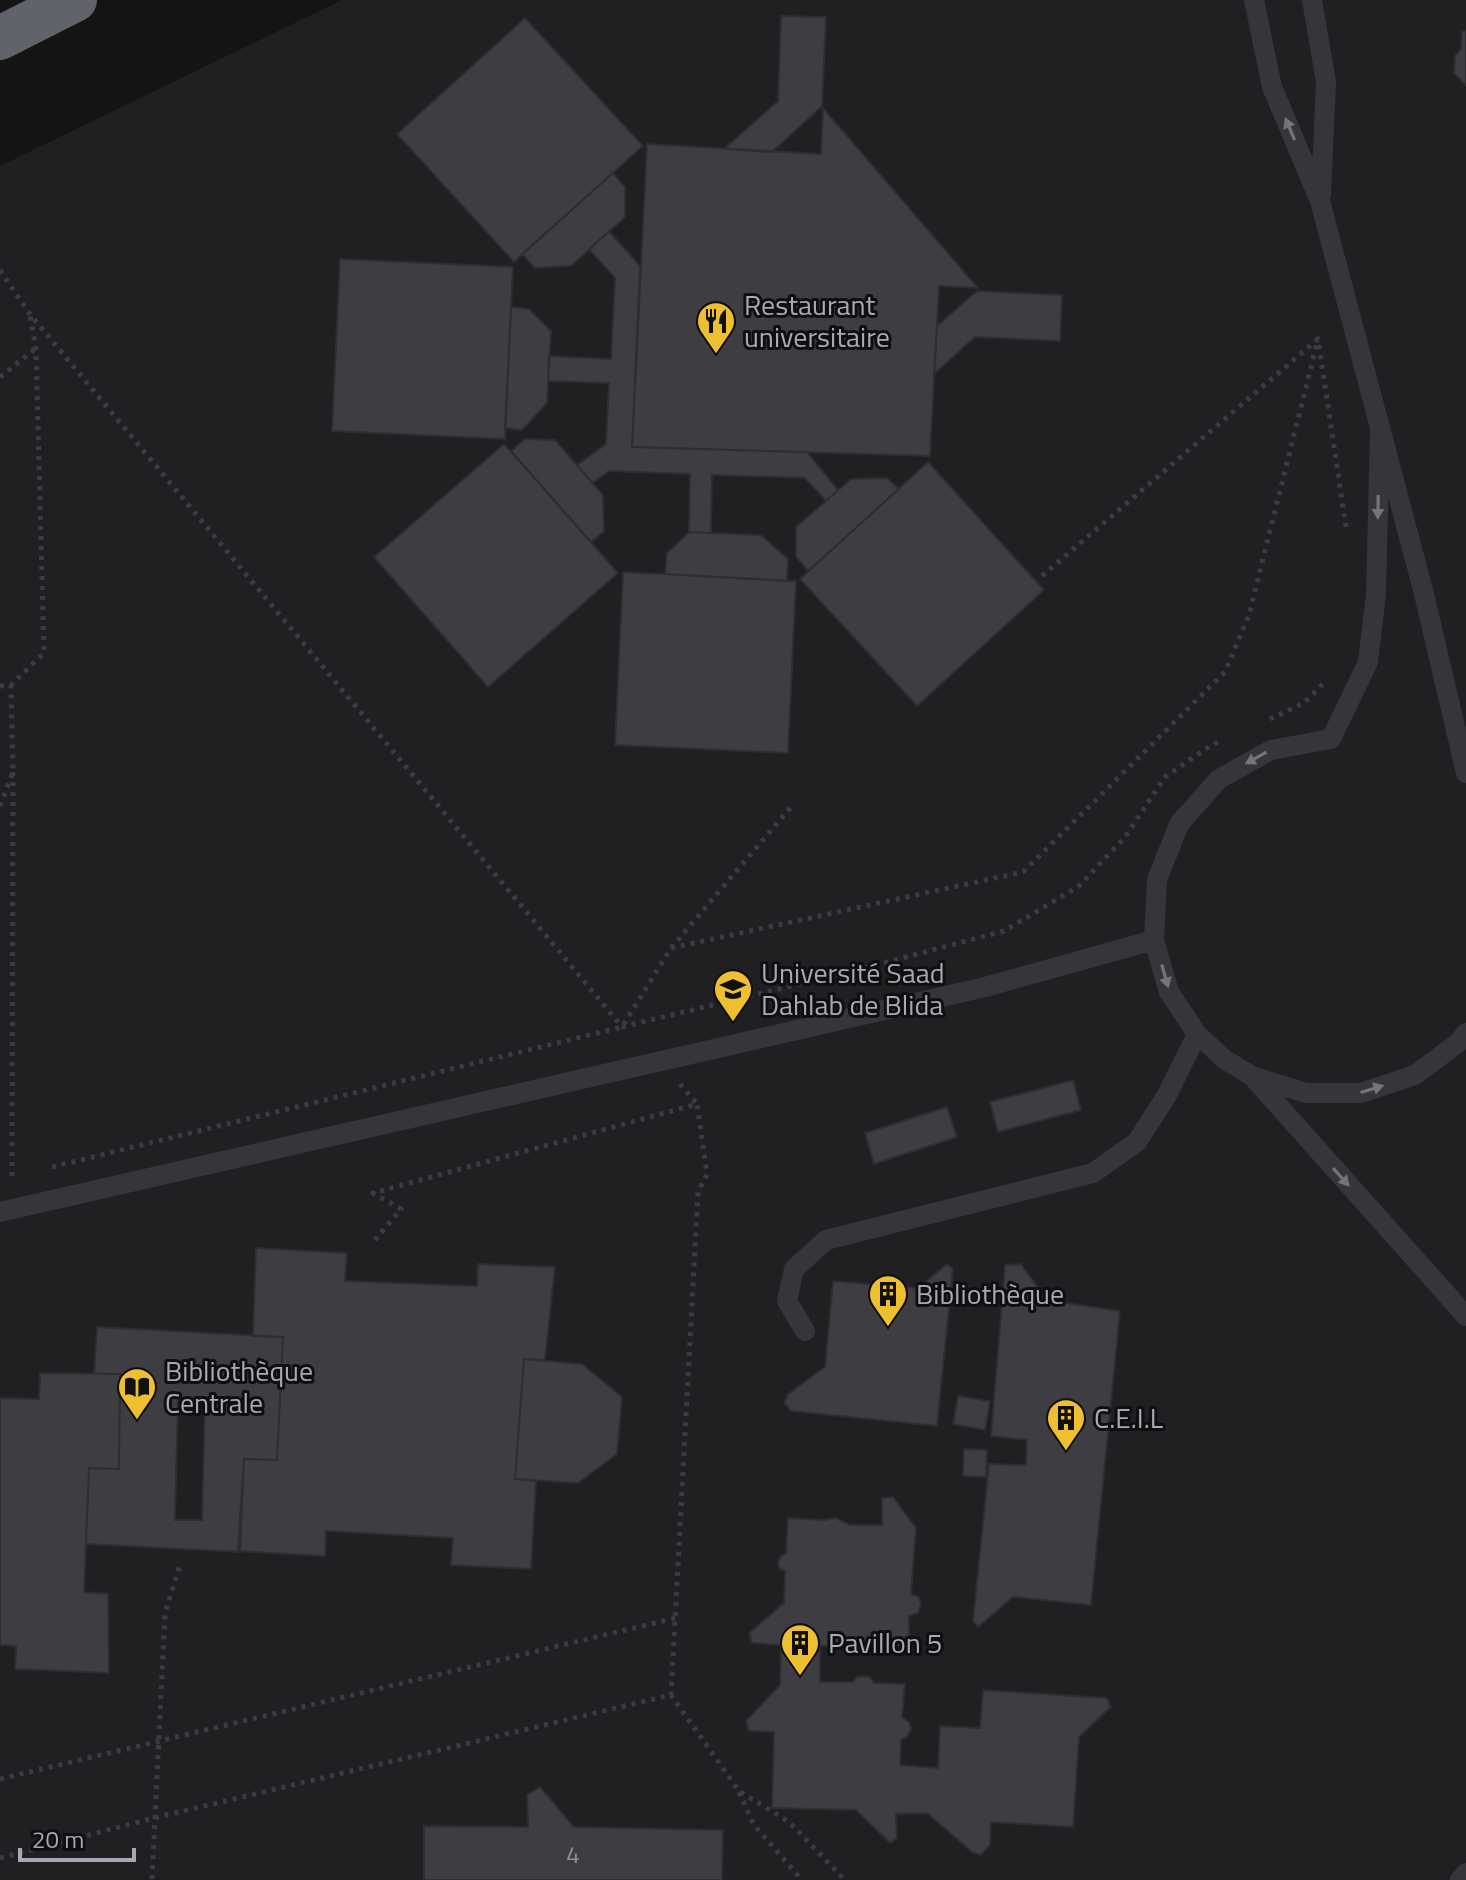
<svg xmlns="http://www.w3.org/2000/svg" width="1466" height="1880" viewBox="0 0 1466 1880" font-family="'Titillium Web',sans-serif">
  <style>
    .built { fill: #202022 }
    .building { fill: #3e3e42; stroke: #2e2e31; stroke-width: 2; fill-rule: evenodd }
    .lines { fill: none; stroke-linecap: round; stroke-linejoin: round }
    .path { stroke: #3b3c41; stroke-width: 5; stroke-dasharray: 4 6; stroke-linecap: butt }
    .lane { stroke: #35353a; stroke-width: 20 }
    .highway { stroke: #61636b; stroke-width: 44 }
    .oneway { fill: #73757e }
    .labels { text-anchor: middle; stroke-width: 6; stroke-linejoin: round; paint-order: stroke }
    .number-label { font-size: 24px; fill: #8c8e99 }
    .poi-label { font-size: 28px; fill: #a6a9b6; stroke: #0f0f10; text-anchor: start }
  </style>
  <rect width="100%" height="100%" fill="#141415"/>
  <path class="built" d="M342,0H1466V1880H0V166Z"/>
  <path class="building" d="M781,16L826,17L822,106L772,152L724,149L778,101Z
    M525,18L643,146L514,262L397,134Z
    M1462,31H1466V86L1454,73L1455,56L1461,49Z
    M823,108L978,288L939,286L930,456L632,447L647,144L821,154Z
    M613,173L625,187V217L571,266L535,268L522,254Z
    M609,231L640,266L632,447L807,452L838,490L826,501L805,478L712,475L711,533L689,532L690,474L609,471L592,483L577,465L606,444L609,383L548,381L549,356L611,359L615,278L589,249Z
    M340,259L513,267L505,439L332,431Z
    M977,291L1062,295L1060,341L975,337L934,374L937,326Z
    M511,307L529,309L551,331L547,403L522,430L505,428Z
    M525,439L555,440L603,495L604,531L591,542L511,451Z
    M504,444L618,573L488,687L374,557Z
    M928,462L1044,590L917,706L800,579Z
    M887,478L899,489L808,571L796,557V527L851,479Z
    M689,532L761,535L788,559L787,581L665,574L667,553Z
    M623,572L796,581L788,753L615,745Z
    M1073,1080L1081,1110L998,1132L990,1102Z
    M947,1107L957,1137L874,1164L865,1133Z
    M256,1248L347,1253L345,1281L477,1286L478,1264L555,1267L545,1360L524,1359L515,1479L536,1481L531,1569L451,1565L453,1538L326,1531L325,1556L238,1551L244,1459L277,1460L283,1337L253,1336Z
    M947,1264L953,1269L937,1426L791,1411L784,1403L788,1394L825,1367L833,1281L918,1288Z
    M1021,1264L1047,1300L1120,1311L1091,1605L1013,1597L978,1627L973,1621L989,1464L1026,1465L1027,1440L991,1436L1005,1265Z
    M97,1327L283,1337L277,1460L244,1459L240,1552L86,1544L89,1468L119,1469L120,1374H94ZM178,1398L205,1400L202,1520H175Z
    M524,1359L582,1364L622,1397L617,1454L578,1483L515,1479Z
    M40,1373L120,1374L119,1469L89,1468L84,1592L108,1594L109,1673L15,1669L16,1646L0,1645V1398L39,1399Z
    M958,1396L990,1401L985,1430L953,1424Z
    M964,1449L987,1450L986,1477L963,1476Z
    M893,1497L916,1528L911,1594L919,1597L921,1605L918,1613L909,1616V1647L873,1645L870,1653L862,1655L854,1653L851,1646H820V1682H853L857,1677L863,1676L870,1677L874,1683L905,1684L902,1717L909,1722L911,1729L907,1737L901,1740L900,1765L938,1768L940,1726L980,1728L983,1690L1107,1698L1111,1707L1079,1737L1073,1827L991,1822L990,1845L981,1855L972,1852L927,1813L896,1814L897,1838L890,1843L856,1810L772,1808L774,1732L749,1731L746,1721L780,1685L781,1645L752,1643L749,1633L784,1603L785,1571L780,1569L778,1563L781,1556L786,1554L788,1518L824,1520L836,1518L850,1525H882V1498Z
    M540,1787L574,1827L723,1830L722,1880H424V1826L528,1827L527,1795Z"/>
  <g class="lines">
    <path class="path" d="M0,270L29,313L622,1027L853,971L1004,931L1079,886L1125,837L1165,777L1210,746L1220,741
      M0,377L35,349
      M1042,576L1318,339L1346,527
      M0,686L11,685L44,653L36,349L30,316
      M1270,719L1304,703L1324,683
      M13,772L12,1176H15
      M0,806L13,772L11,685
      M671,948L1023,872L1225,672L1249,615L1317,343
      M680,1084L697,1104
      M52,1167L622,1027L671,948L791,807
      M375,1240L401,1209L373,1193L697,1104L707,1174L698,1192L671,1695
      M0,1779L676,1618
      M739,1792L754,1825L802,1880
      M0,1858L154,1818L671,1695L739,1791L789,1822L845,1880
      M152,1879L165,1613L180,1565"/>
    <path class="lane" d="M1254,0L1272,87L1320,201L1423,590L1466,773
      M1312,0L1326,82L1321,195
      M1380,429L1376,594L1368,662L1331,739L1271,750L1219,779L1179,824L1157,880L1154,940L1169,992L1197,1034L1224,1059L1252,1076L1306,1093H1361L1415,1075L1459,1042L1466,1033
      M1252,1076L1466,1316
      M0,1212L985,987L1154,940
      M805,1331L787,1301L794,1269L826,1240L1093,1173L1137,1142L1167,1095L1197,1034
      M1460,1880L1466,1873"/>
    <path class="highway" d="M0,38L75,0"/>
  </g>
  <defs><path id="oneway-solid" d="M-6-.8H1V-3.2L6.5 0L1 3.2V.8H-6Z" transform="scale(2)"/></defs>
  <g class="oneway">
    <use href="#oneway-solid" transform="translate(1290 129) rotate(-113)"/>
    <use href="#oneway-solid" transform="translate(1378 507) rotate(91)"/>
    <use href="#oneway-solid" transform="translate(1256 758) rotate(151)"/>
    <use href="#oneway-solid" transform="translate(1165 976) rotate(74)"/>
    <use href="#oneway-solid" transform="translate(1372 1089) rotate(-17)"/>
    <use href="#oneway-solid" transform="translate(1341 1177) rotate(48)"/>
  </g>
  <defs>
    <g id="restaurant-pin" transform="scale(2)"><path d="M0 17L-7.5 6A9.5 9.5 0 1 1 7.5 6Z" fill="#efbf32" stroke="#0f0f10"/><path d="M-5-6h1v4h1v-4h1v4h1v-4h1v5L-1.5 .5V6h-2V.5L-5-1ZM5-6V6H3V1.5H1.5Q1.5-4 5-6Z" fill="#111"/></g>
    <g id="university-pin" transform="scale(2)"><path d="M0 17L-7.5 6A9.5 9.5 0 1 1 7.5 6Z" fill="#efbf32" stroke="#0f0f10"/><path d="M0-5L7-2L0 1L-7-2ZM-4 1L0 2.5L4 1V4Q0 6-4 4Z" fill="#111"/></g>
    <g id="building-pin" transform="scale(2)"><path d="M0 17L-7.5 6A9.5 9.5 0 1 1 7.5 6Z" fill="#efbf32" stroke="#0f0f10"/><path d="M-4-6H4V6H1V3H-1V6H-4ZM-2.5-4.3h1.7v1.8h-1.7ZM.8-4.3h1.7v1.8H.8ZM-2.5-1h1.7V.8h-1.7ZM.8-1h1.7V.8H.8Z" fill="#111"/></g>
    <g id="library-pin" transform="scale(2)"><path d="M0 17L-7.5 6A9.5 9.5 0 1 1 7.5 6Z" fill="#efbf32" stroke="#0f0f10"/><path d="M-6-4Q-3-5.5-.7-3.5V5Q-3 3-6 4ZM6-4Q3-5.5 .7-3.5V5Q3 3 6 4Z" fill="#111"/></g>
  </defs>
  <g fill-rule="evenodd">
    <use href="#restaurant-pin" x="716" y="321"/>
    <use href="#university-pin" x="733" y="989"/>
    <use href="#building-pin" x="888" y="1294"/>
    <use href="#library-pin" x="137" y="1387"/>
    <use href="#building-pin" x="1066" y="1418"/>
    <use href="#building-pin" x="800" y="1643"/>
  </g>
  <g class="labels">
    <g class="number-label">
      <text x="573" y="1863">4</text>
    </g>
    <g class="poi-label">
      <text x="744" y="315">Restaurant<tspan x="744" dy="32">universitaire</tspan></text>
      <text x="761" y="983">Université Saad<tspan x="761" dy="32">Dahlab de Blida</tspan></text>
      <text x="916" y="1304">Bibliothèque</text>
      <text x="165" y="1381">Bibliothèque<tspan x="165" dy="32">Centrale</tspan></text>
      <text x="1094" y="1428">C.E.I.L</text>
      <text x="828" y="1653">Pavillon 5</text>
    </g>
  </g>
  <path d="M20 1848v12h114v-12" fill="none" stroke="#a6a9b6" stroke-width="4"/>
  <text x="32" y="1848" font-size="24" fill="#a6a9b6" stroke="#0f0f10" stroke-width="6" paint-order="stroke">20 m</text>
</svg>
